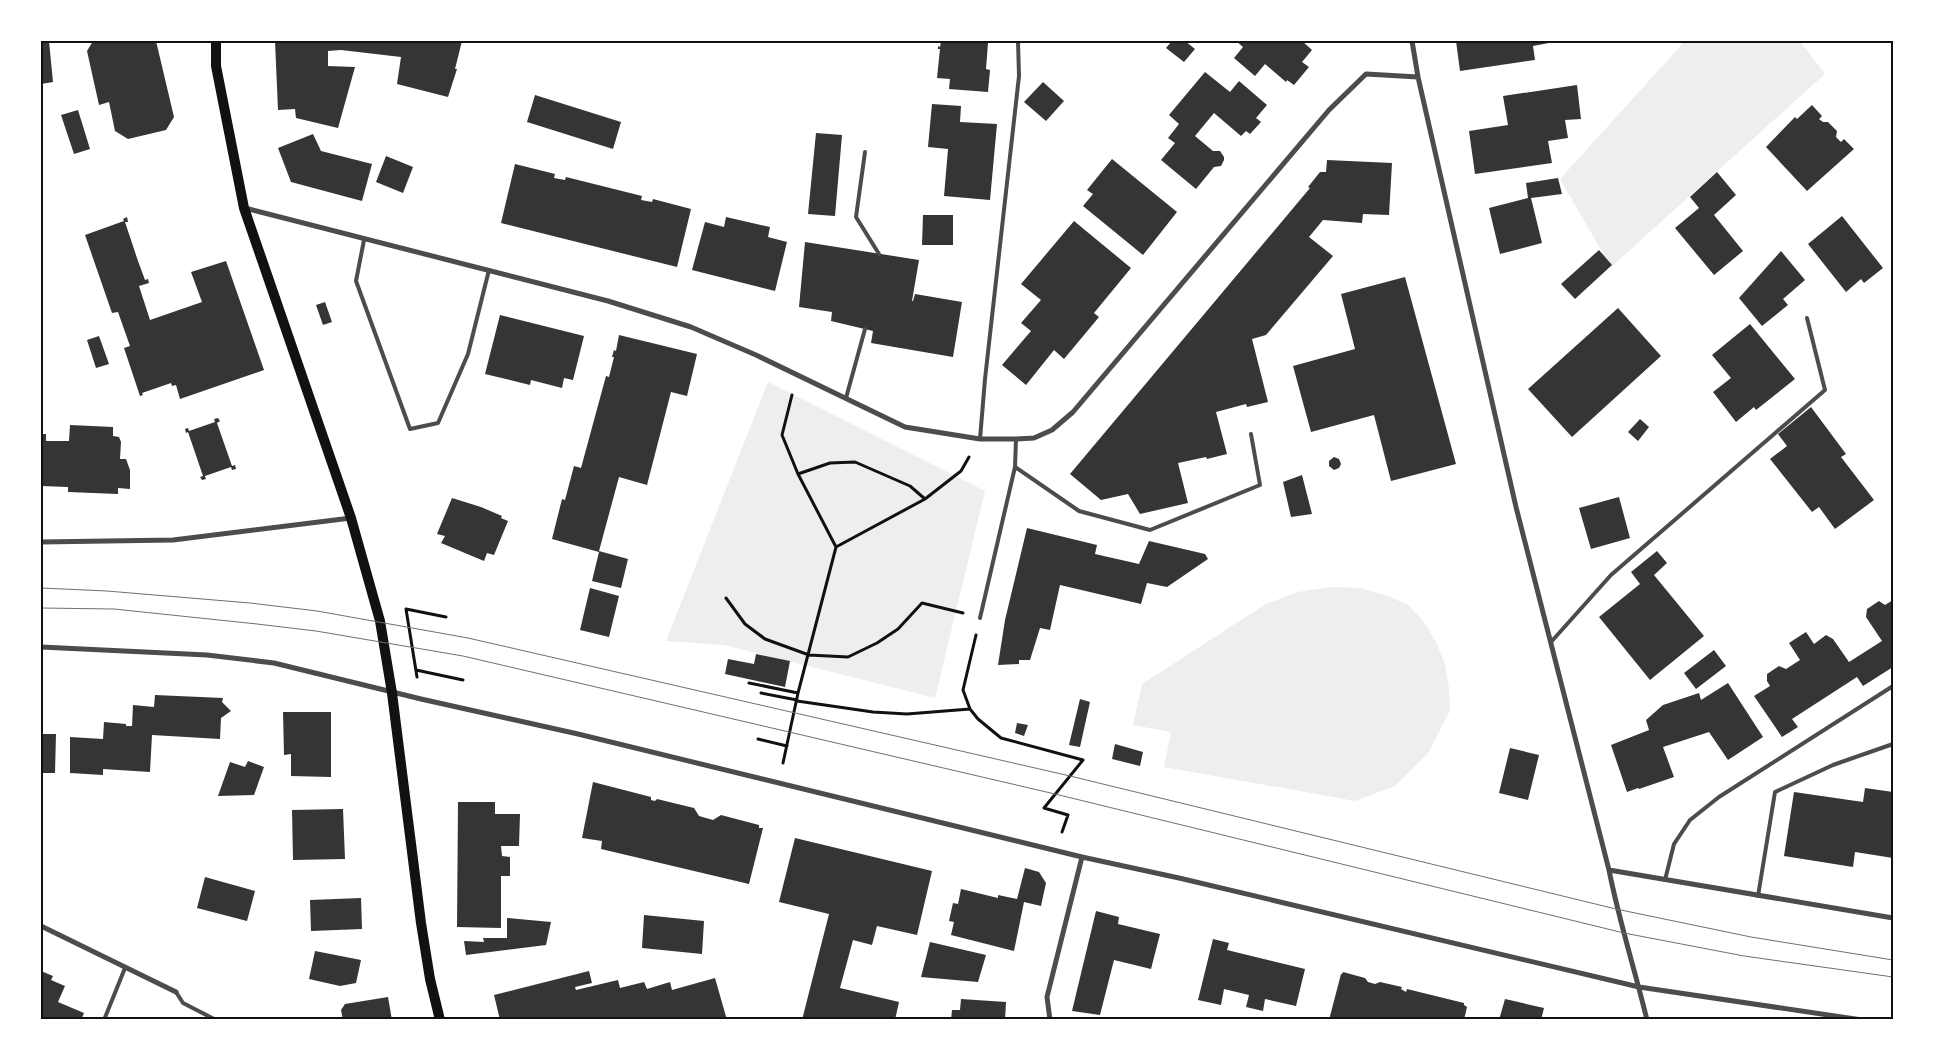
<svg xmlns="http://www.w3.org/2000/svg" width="1934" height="1061" viewBox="0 0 1934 1061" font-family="'Fira Sans',sans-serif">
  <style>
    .green { fill: #eee }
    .building { fill: #353535 }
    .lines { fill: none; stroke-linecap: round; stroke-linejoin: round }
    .path { stroke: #111; stroke-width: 3 }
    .service { stroke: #4c4c4c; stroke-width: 4 }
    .minor { stroke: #4c4c4c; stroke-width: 5 }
    .secondary { stroke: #111; stroke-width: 10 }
    .tram { stroke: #707070; stroke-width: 1 }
    .neatline { fill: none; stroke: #111; stroke-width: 2 }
  </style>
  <rect width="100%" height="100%" fill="#fff"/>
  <path class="green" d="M1685,41H1800L1825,74L1611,267L1560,179Z
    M768,382L985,491L935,698L724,645L666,641Z
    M1330,587L1361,588L1388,596L1408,605L1424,622L1436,642L1445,664L1449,688L1450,711L1428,753L1395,786L1355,801L1164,767L1171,732L1133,725L1142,684L1266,604L1298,592Z"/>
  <path class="building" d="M41,41H49L53,82L41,84Z
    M93,41H156L174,117L166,130L128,139L115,131L109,102L99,105L87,51Z
    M275,41H462L455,69H457L448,97L397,84L401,57L341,50L328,51V66L355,67L338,128L296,118L295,109L278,110Z
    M941,41L988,43L986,69L990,70L988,92L949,89L950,79L937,78L940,49H938V46L940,47Z
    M1172,41H1185L1195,49L1184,62L1166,48Z
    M1236,41H1302L1312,50L1302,62L1309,67L1294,85L1287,80L1286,82L1265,64L1255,76L1234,58L1243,47Z
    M1456,41H1554V42L1533,46L1535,60L1460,71Z
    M1205,72L1230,92L1239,81L1267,105L1256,118L1261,122L1250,134L1246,131L1241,136L1214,113L1195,136L1213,151H1220L1224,157V160L1221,166L1214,167L1196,189L1161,160L1175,143L1168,138L1179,124L1169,115Z
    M1043,82L1064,101L1046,121L1024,102Z
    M1577,85L1581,119L1565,120L1568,138L1548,141L1552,163L1475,174L1469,131L1508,125L1503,96Z
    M535,95L621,122L613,149L527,122Z
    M932,104L961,106L960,122L997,124L990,200L944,196L948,149L928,147Z
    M1812,105L1822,116L1819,119L1823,122H1828L1837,131L1836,137L1841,142L1844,139L1854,149L1807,191L1766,147L1795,117L1797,119Z
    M78,110L90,149L74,154L61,115Z
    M816,133L842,135L835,216L808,214Z
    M313,134L321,151L372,164L362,201L291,182L278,148Z
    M386,156L413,167L403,193L376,182Z
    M1112,159L1177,212L1143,255L1083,206L1093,194L1087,190Z
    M1327,160L1392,163L1389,215L1363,214L1362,223L1323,220L1309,237L1333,256L1266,335L1252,339L1268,402L1247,407L1246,404L1216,412L1227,454L1207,459L1206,457L1178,463L1188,503L1140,514L1128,494L1101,500L1070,474L1310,188L1308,187L1320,172H1326Z
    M515,164L555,174L554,178L565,180L566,177L642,196L641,200L652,202L653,199L691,209L677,267L501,223Z
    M1717,172L1736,195L1714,215L1743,251L1714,275L1675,228L1699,208L1690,197Z
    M1558,178L1562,194L1531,198L1542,243L1500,254L1489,208L1528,198L1526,183Z
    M923,215H953V245H922Z
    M1842,216L1883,268L1864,283L1861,279L1846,292L1808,244Z
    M127,217L128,222H125L138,261L145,280L148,279L149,283L139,286L150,320L202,302L191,272L226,261L264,370L180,399L176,385L172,386L171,383L142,393L143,395L140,396L124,348L130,346L118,312L112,313L85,235L124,221L123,219Z
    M726,217L770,227L768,237L787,242L775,291L692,270L705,222L724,227Z
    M1074,221L1131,268L1094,313L1099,317L1064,359L1054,350L1026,385L1002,365L1031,331L1021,323L1041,300L1021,284Z
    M805,242L919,260L912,301H913L915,294L962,302L953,357L871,343L873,331L831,321L832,312L799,307Z
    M1599,250L1612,265L1575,299L1561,284Z
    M1781,251L1805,280L1783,299L1788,305L1762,326L1739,298Z
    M1405,277L1456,464L1391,481L1374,415L1311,432L1293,366L1355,349L1341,294Z
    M325,302L332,322L323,325L316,305Z
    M1618,308L1661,356L1572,437L1528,389Z
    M500,315L584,336L573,380L564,378L562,388L531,380L530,385L485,374Z
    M1750,324L1795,379L1756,410L1754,407L1736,422L1713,392L1731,378L1712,355Z
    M619,335L697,354L687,396L671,392L647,485L619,477L599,551L628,559L621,588L592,581L599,552L552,539L562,499L565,500L574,466L581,468L606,376L609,377L614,357H612L614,350L616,351Z
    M99,336L109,364L96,368L87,340Z
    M1811,407L1846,454L1841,457L1874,500L1835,529L1819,507L1812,512L1770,459L1787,446L1778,434Z
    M218,418L220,421L217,423L232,466L235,465L236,469L232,470L231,467L205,476L206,479L202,480L200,477L203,476L188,432L186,433L185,429L188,428L189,431L215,422L214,419Z
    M1640,419L1649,427L1638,441L1628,432Z
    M70,425L113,427V436L119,437L121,442L120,459H126L130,470V489L118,488V494L68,492V487L41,486V434H46V441H69Z
    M1334,457L1339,459L1341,464L1339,468L1334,470L1329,466V461Z
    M1302,475L1312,514L1291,517L1283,482Z
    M1619,497L1630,538L1591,549L1579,508Z
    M452,498L481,507L502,516L501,518L508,521L494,555L487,553L484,561L441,543L445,536L437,534Z
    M1027,528L1097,545L1095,554L1139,564L1149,541L1205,554L1208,559L1167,587L1147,583L1141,604L1060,585L1050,630L1040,628L1030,660H1019V664L998,665L1005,620Z
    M1657,551L1667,563L1654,575L1704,636L1650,680L1599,617L1640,584L1631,572Z
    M590,588L619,596L609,637L580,630Z
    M1893,600V667L1863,686L1857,677L1792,719L1798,727L1782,737L1754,696L1770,686L1767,681V674L1779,666L1786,669L1800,660L1789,643L1806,632L1814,644L1826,635L1833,639L1849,662L1882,641L1866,617L1867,609L1879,601L1885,605Z
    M1714,650L1726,666L1696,689L1684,673Z
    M756,654L790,661L785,687L725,674L728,659L754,664Z
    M1728,683L1763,737L1728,760L1709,732L1663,747L1674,777L1639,789L1638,788L1627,792L1611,745L1649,730L1646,720L1663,705L1699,693L1701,700Z
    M155,695L223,698L222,702L231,711L221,718L220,739L152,735L150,772L103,769V775L70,773V737L103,739L104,722L126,724V726H132L133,705L154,707Z
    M1080,699L1090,702L1080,747L1069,745Z
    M283,712H331V777L291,776V754L284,755Z
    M1017,723L1028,725L1024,736L1015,733Z
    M41,734H56L55,773H41Z
    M1115,744L1143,752L1140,766L1112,759Z
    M1510,748L1539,755L1528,800L1499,793Z
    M248,761L264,767L254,795L218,796L230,762L245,767Z
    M593,782L651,797V800L655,801L657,799L694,808L699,816L713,820L721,815L759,825V828H763L749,884L601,849L602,841L582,838Z
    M1865,788L1893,792V858L1855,852L1853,867L1784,856L1794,792L1863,802Z
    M458,802H495V814H520L519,846H501L502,856L510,857V876H501V928L457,927Z
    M343,809L345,859L293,860L292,810Z
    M795,838L932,871L917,935L877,926L872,945L853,940L840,988L899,1002L895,1020H802L829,914L779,902Z
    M1025,868L1039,872L1046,883L1041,906L1024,902L1014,951L951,935L954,922L949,921L953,903L958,904L961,889L998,898V895L1017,899Z
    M205,877L255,891L247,921L197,908Z
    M361,898L362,929L311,931L310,900Z
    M1096,911L1119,917L1118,924L1160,934L1151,969L1114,960L1100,1015L1072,1011Z
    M644,915L704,921L702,954L642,948Z
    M507,918L551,922L546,945L466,955L464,941L484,942L483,938H507Z
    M1213,939L1229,943L1227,950L1305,969L1296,1006L1265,999L1263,1011L1246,1007L1249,995L1224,989L1221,1005L1198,1000Z
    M930,942L986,955L978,982L921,977Z
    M315,951L361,960L356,983L340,986L309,979Z
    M41,971L53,976L51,980L65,986L58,1002L84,1013L81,1020H41Z
    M589,971L592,983L575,987L576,990L618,980L620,988L644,982L647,989L670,982L672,990L715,978L727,1020H500L494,995Z
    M1343,972L1365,978L1368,982L1375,984L1380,982L1402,987L1401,989L1406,992L1407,989L1464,1003V1005L1467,1007L1464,1020H1329L1341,974H1342Z
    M388,997L392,1020H343L341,1010L345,1004Z
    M961,999L1006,1002L1005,1020H951L952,1010H960Z
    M1505,999L1544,1008L1541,1020H1499Z"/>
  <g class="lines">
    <path class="path" d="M798,474L830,463L855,462L910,486L925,499
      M836,547L925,499L961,471L969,457
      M726,598L745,624L765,639L809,655L848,657L877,643L898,629L922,603L963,613
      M406,609L417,677
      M406,609L446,617
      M416,670L463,680
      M749,683L798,693
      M761,693L797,700
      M797,701L873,712L907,714L970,709L978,719L1001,738L1083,760L1044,808L1068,815L1062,832
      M970,709L963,690L976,635
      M758,739L787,746
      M783,763L798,693L836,547L798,474L782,435L792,395"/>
    <path class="service" d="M865,152L856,217L879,254
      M364,240L356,281L410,429L438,423L468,354L489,270
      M846,398L865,329
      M980,439L985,379L1019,76L1018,41
      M1015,467L1079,511L1150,530L1260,485L1251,434
      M980,618L1015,467L1016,439
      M1551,642L1611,575L1825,390L1807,318
      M1665,880L1674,844L1690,820L1719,797L1893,686
      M1758,896L1775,792L1833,765L1893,744
      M176,992L183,1003L216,1020
      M104,1020L125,968"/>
    <path class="minor" d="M1412,41L1418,77L1516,507L1609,870C1619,921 1635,970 1647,1020
      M245,208L608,301L691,327L756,355L905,427L980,439H1016L1034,438L1052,430L1073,412L1329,110L1366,74L1418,77
      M41,542L173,540L351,518
      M41,647L207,655L274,663L421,699L578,734L1082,857L1179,878L1639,987L1862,1020
      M1609,870L1893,918
      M41,926L176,992
      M1050,1020L1047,997L1082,857"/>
    <path class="secondary" d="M216,41V66L244,208L351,518L380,621L392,693L421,923L430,979L440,1020"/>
    <path class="tram" d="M41,588L107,591L250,603L317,611L468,638L1070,776L1616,909L1751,937L1893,960
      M41,608L114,609L257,624L316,631L463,656L1055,794L1624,933L1744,956L1893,977"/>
  </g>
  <rect width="1934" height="1061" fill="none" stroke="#ffffff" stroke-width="85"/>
  <rect x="42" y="42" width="1850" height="976" class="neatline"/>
</svg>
